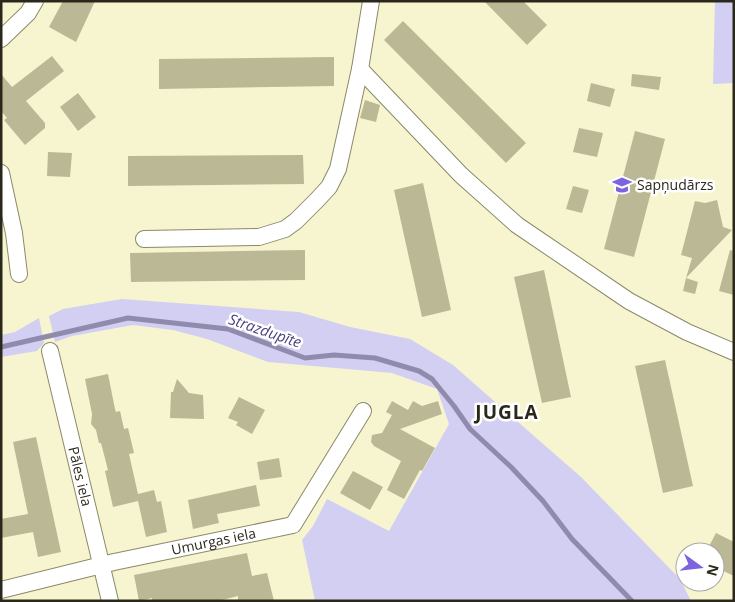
<svg xmlns="http://www.w3.org/2000/svg" width="735" height="602" viewBox="0 0 735 602" font-family="'Open Sans',sans-serif">
  <style>
    .green { fill: #d2cff3 }
    .lines { fill: none; stroke-linecap: round; stroke-linejoin: round }
    .stream { stroke: #908bad; stroke-width: 5 }
    .building { fill: #bbb896 }
    .minor-casing { stroke: #8c8968; stroke-width: 18 }
    .minor { stroke: #fff; stroke-width: 16 }
    .labels { text-anchor: middle; stroke-width: 5; stroke-linejoin: round; paint-order: stroke }
    .poi-label { font-size: 14px; fill: #2a281b; stroke: #fff; text-anchor: start }
    .street-label { font-size: 14px; fill: #2a281b; stroke: #fff }
    .water-label { font-size: 15px; font-style: italic; fill: #4b3f81; stroke: #fff }
    .district-label { font-size: 19px; font-weight: bold; letter-spacing: 1px; fill: #2a281b; stroke: #fff }
  </style>
  <rect width="100%" height="100%" fill="#f7f4d0"/>
  <path class="green" d="M715,1H734V83L713,84Z
    M122,299L299,312L350,327L410,339L453,365L581,477L680,579L691,601H315L302,540L313,526L327,499L389,531L449,424L437,389L392,373L268,362L207,339L173,330L133,325L72,336L55,342L49,316L63,309Z
    M39,318L44,343L37,351L1,357V335L15,332Z"/>
  <g class="lines">
    <path class="stream" d="M1,347L128,318L228,329L305,358L334,355L375,358L419,371L432,379L454,406L470,429L511,467L543,501L572,539L632,601"/>
  </g>
  <path class="building" d="M63,1H95L76,42L49,27Z
    M484,1H523L547,25L527,45Z
    M403,21L526,143L506,163L384,40Z
    M52,56L64,71L26,101L45,123V128L25,145L4,120L7,118L1,111V74L12,87Z
    M334,57V86L159,89V59Z
    M632,74L661,77L659,90L631,86Z
    M591,83L615,89L610,107L587,101Z
    M78,93L96,117L78,131L60,107Z
    M365,100L380,105L376,122L360,118Z
    M579,128L603,133L597,157L573,152Z
    M635,131L665,139L634,257L604,249Z
    M48,152L72,153L70,177L47,176Z
    M303,155L304,184L128,186V156Z
    M423,183L451,310L422,317L394,190Z
    M573,186L589,190L582,213L566,209Z
    M717,200L723,227L732,230L686,278L692,258L681,255L695,201L705,203Z
    M305,250V280L131,282L130,253Z
    M730,250L734,251V295L719,291Z
    M544,270L571,397L542,403L514,277Z
    M686,278L698,282L695,294L683,291Z
    M665,360L693,486L663,493L635,366Z
    M108,374L115,409L116,412L120,411L124,429L128,428L134,453L129,454L138,494L154,490L157,502L161,501L167,532L146,537L138,501L113,507L105,471L108,470L101,443H99L96,430L91,424L92,414L85,379Z
    M177,379L189,393L203,395L204,419L170,418L171,392H173Z
    M239,397L265,410L252,434L236,425L238,422L228,418Z
    M392,401L408,410L413,401L422,406L438,401L442,414L400,429L435,448L422,471L420,470L404,499L387,490L401,461L374,446L371,442L372,435L382,433L392,415L386,412Z
    M36,437L61,552L38,557L33,532L1,538V519L28,514L13,442Z
    M279,458L282,477L260,480L257,462Z
    M353,471L383,487L370,510L340,493Z
    M256,485L260,506L217,514L219,523L193,529L188,500Z
    M716,533L734,542V576L715,567V552H706Z
    M247,553L252,576L267,573L274,601H238V596L218,601H152V598L139,601L134,575Z"/>
  <g class="lines">
    <g class="minor-casing">
      <g id="minor">
        <path d="M1,39L28,13L35,1"/>
        <path d="M360,69L461,175L517,225L629,301L687,332L734,352"/>
        <path d="M1,173L14,233L19,274"/>
        <path d="M144,239L259,237L285,229L296,221L317,200L329,187L338,169L360,69L371,1"/>
        <path id="s1" d="M50,351L110,601"/>
        <path id="s2" d="M1,590L114,562L293,525L363,411"/>
      </g>
    </g>
    <use href="#minor" class="minor"/>
  </g>
  <defs>
    <g id="school-bare" transform="scale(1.5)"><path d="M0-5L7-2L0 1L-7-2ZM-4 1L0 2.5L4 1V4Q0 6-4 4Z" fill="#7d63de" stroke="#fff" stroke-width="2.5" paint-order="stroke"/></g>
  </defs>
  <g fill-rule="evenodd">
    <use href="#school-bare" x="622" y="185"/>
  </g>
  <g class="labels">
    <g class="poi-label">
      <text x="637" y="190">Sapņudārzs</text>
    </g>
    <g class="street-label">
      <text dy="5" stroke="none"><textPath href="#s1" startOffset="129">Pāles iela</textPath></text>
      <text dy="5" stroke="none"><textPath href="#s2" startOffset="218">Umurgas iela</textPath></text>
    </g>
    <g class="water-label">
      <text transform="translate(265 331) rotate(19)" y="5">Strazdupīte</text>
    </g>
    <g class="district-label">
      <text x="507" y="419">JUGLA</text>
    </g>
  </g>
  <rect width="735" height="602" fill="none" stroke="#2a281b" stroke-width="5"/>
  <g transform="translate(700 567) rotate(105)"><circle r="24" fill="#ffffff" stroke="#aaa9a4"/>
  <path d="M0-4L9 19L0 12L-9 19Z" fill="#7d63de"/>
  <text y="-8" font-size="14" font-weight="bold" text-anchor="middle" fill="#2a281b">N</text>
  </g>
</svg>
